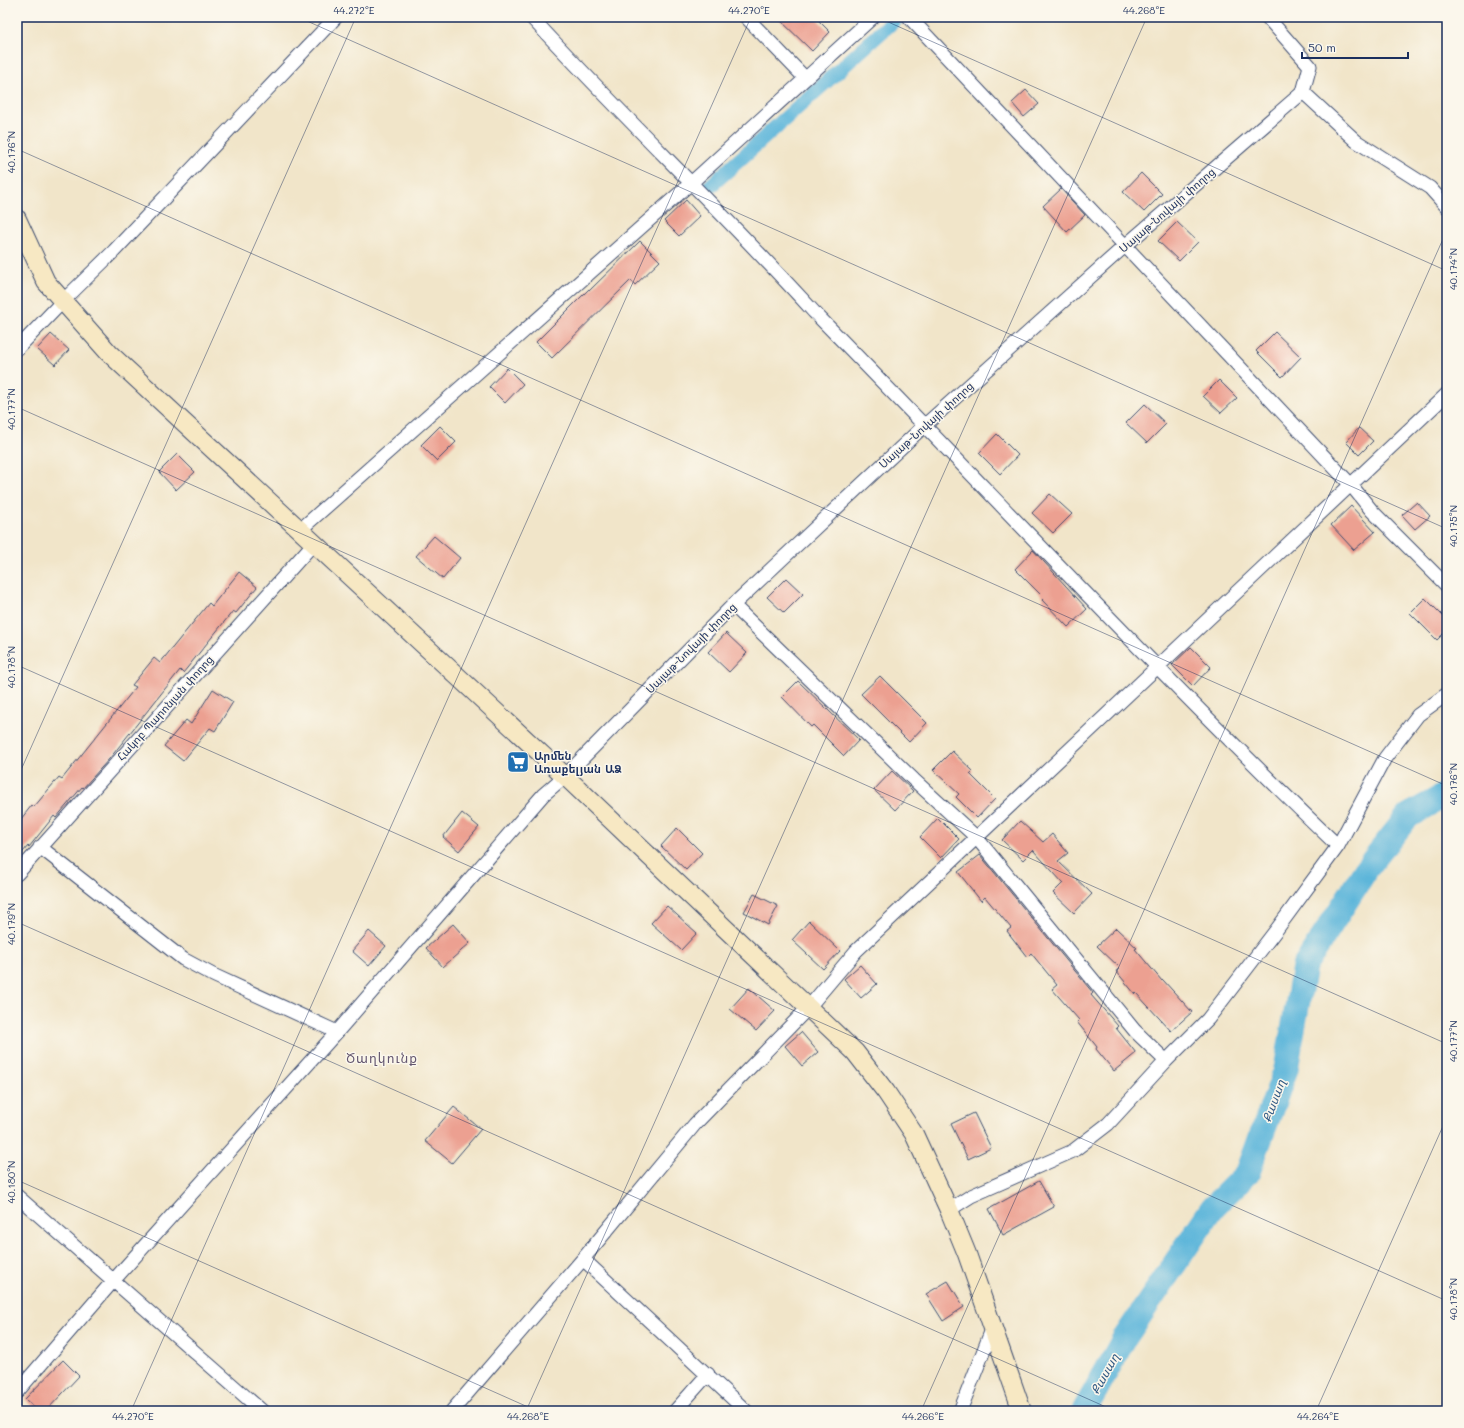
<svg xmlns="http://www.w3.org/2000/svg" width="1464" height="1428" viewBox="0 0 1464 1428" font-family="Mali,'Noto Sans Armenian',sans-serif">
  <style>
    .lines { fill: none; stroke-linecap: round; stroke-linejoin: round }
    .canal { stroke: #5db6da; stroke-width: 15 }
    .river { stroke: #5db6da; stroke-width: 25 }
    .building { fill: #eca091 }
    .street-casing { stroke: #3b4a6e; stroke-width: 15 }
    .secondary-casing { stroke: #3b4a6e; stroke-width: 20 }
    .street { stroke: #fff; stroke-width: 13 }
    .secondary { stroke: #f7e8c3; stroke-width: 18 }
    .ticks { fill: none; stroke: #1b2f5e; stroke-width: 1; stroke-opacity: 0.45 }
    .labels { text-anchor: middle; stroke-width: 3; stroke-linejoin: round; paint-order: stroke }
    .street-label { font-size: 11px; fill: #1b2f5e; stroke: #fbf7ec }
    .poi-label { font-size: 11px; font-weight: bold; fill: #1b2f5e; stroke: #fbf7ec; text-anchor: start }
    .water-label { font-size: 12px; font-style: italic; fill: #2f5883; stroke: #fbf7ec }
    .quarter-label { font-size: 13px; letter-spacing: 1px; fill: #645770; stroke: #fbf7ec }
    .neatline { fill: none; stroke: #1b2f5e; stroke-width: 1.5 }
    .ticks-label { font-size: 10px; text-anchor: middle; fill: #1b2f5e }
  </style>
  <rect width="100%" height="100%" fill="#fbf7ec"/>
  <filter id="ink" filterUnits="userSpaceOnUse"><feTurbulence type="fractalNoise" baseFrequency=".025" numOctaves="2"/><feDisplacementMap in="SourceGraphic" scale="8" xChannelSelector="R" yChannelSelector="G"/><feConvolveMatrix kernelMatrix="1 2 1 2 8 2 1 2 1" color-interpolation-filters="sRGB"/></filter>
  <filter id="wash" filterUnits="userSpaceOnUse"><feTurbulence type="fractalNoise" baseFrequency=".012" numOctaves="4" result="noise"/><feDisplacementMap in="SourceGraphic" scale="16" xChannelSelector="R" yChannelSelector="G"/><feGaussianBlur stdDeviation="0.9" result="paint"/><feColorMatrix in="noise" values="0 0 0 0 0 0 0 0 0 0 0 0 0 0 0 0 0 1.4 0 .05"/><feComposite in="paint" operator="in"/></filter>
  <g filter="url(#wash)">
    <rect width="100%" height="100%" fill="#f1e5c9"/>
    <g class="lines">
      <path class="canal" d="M707,189L898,17"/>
      <path class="river" d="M1084,1411L1124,1339L1213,1207L1248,1172L1286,1069L1304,967L1367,868L1408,816L1447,794"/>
    </g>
    <g id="blocks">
      <path class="building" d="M777,17H815L830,32L812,51Z
        M1026,90L1039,104L1024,117L1012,103Z
        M1141,173L1162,194L1144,212L1123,192Z
        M1061,189L1085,215L1067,232L1043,206Z
        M686,200L700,216L679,236L664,221Z
        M1177,222L1198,242L1179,261L1158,241Z
        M640,241L660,261L635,285L631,280L552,358L536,342L589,289L590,290Z
        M1275,332L1301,357L1282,377L1256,351Z
        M51,334L69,350L55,365L37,349Z
        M507,368L523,384L505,403L489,387Z
        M1219,380L1237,398L1221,413L1203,396Z
        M1145,404L1166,424L1147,443L1126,423Z
        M440,426L456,442L437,461L421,445Z
        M1359,428L1373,441L1359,455L1346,442Z
        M997,434L1018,455L1000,474L979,453Z
        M177,454L195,472L176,490L159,472Z
        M1050,494L1072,514L1053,533L1032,513Z
        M1417,502L1430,516L1415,529L1402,515Z
        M1351,506L1375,532L1354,550L1331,525Z
        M434,536L460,558L443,579L416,556Z
        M1033,550L1087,609L1068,627L1042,600L1044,598L1015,569Z
        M239,572L257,587L236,613L233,611L183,673L180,670L110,758L83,788L82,787L56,818L54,816L29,847L28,846L17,859V824L32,805L34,807L59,777L62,779L136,687L132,685L154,658L160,663L209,603L212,606Z
        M786,578L803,594L784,613L767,597Z
        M1425,598L1447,620V630L1437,640L1410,613Z
        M726,633L747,653L729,672L708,652Z
        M1191,647L1211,667L1193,686L1172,665Z
        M880,676L927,723L909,742L861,694Z
        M798,681L859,740L844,756L813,725L811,727L782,697Z
        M213,689L233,702L215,731L210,728L183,761L164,746L186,720L191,724Z
        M952,751L973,771L970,774L995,799L977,818L956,797L959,794L933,770Z
        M892,771L913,791L895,810L874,790Z
        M462,813L479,827L459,851L443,837Z
        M938,818L959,839L941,858L920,837Z
        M1020,821L1043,842L1052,834L1068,853L1058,861L1092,894L1074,913L1053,893L1063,883L1033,850L1023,860L1002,840Z
        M677,828L702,853L686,870L661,846Z
        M980,855L1093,993L1091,995L1118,1026L1116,1028L1136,1053L1114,1071L1096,1049L1097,1047L1077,1022L1079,1020L1052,989L1057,985L1031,953L1027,957L1007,931L1011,928L985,897L981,901L958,872Z
        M754,894L778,906L768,925L744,912Z
        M667,906L697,933L681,950L651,923Z
        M809,921L840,951L823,969L792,940Z
        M453,924L470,943L443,967L426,948Z
        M1116,928L1137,948L1135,949L1162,981L1163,980L1192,1012L1171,1031L1136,993L1135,994L1116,971L1120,968L1097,946Z
        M369,931L386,946L369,966L352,951Z
        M860,965L877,984L861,998L844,979Z
        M749,988L775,1011L756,1031L730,1009Z
        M801,1032L818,1052L802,1066L785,1046Z
        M454,1107L481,1129L452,1163L425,1141Z
        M974,1113L991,1148L968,1159L951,1124Z
        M1039,1181L1054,1207L1003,1235L989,1209Z
        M948,1281L964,1307L943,1321L926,1294Z
        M63,1360L79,1376L46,1411H38L25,1399Z"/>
    </g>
  </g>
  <g filter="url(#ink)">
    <use href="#blocks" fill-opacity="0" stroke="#3b4a6e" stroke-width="1"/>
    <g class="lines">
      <g class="street-casing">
        <path id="street" d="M531,17C623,117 722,211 814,312C989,490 1158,674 1338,846
          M746,17L805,78
          M909,17L1351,485L1372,511L1447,586
          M1267,17L1310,66L1303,92
          M1303,92L1356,141L1430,188L1447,207
          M17,349L63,301L114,251L336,17
          M300,530L691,183L873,17
          M733,605L914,780L976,837L1135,1031L1166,1061
          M40,847L183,959L213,975L337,1032
          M17,874L314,543
          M17,1196L262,1411
          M949,1210L971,1196L1073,1151L1108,1124L1166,1061L1208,1019L1277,929L1338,846L1385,758L1418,715L1447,694
          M583,1259L746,1411
          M17,1392L113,1281L337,1032L543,795L565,776L733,605L925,425L1126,245L1303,92
          M452,1411L583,1259L695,1124L808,1008L856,951L1447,394
          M675,1411L708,1374
          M960,1411L993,1327"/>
      </g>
      <g class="secondary-casing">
        <path id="secondary" d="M17,219L46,282L109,353L565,776L855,1052L886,1092L914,1134L949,1210L967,1254L1022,1411"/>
      </g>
      <use href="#street" class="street"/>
      <use href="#secondary" class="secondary"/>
    </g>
  </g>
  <path class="ticks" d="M298,17L1447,529M877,17L1447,271M17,149L1447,786M17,407L1447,1044M17,665L1447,1301M17,779L356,17M17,922L1115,1411M17,1180L537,1411M131,1411L751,17M526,1411L1147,17M921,1411L1447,230M1316,1411L1447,1117"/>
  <defs>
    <g id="supermarket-square" transform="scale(1.15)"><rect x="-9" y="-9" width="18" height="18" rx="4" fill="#1f6fb2" stroke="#fbf7ec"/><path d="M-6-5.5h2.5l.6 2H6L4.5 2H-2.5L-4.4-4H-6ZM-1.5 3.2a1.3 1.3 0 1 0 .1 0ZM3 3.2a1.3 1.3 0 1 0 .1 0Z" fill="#fff"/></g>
  </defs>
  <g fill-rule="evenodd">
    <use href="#supermarket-square" x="518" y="762"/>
  </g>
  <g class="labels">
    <g class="street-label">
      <text transform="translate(1167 210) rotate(-41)" y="4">Սայաթ-Նովայի փողոց</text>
      <text transform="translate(926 425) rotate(-42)" y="4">Սայաթ-Նովայի փողոց</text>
      <text transform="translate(691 648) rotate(-45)" y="4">Սայաթ-Նովայի փողոց</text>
      <text transform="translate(165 708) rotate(-48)" y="4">Հակոբ Պարոնյան փողոց</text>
    </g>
    <g class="poi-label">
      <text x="534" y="760">Արմեն<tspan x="534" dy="13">Առաքելյան ԱՁ</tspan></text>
    </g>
    <g class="water-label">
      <text transform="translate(1274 1101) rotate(-70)" y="4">Քասաղ</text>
      <text transform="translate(1105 1374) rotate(-61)" y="4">Քասաղ</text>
    </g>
    <g class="quarter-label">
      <text x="382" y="1063">Ծաղկունք</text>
    </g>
  </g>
  <rect width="1464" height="1428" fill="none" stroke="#fbf7ec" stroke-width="44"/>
  <path d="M1302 52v6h106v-6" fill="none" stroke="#1b2f5e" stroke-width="2"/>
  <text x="1308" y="52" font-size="12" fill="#1b2f5e" stroke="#fbf7ec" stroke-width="3" paint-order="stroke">50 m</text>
  <rect x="22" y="22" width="1420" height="1384" class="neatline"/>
  <g class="ticks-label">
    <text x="354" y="14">44.272°E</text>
    <text x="749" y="14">44.270°E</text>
    <text x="1144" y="14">44.268°E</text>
    <text transform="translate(11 152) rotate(-90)" y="4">40.176°N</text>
    <text transform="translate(1453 269) rotate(-90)" y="4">40.174°N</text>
    <text transform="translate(11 409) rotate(-90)" y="4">40.177°N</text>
    <text transform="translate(1453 526) rotate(-90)" y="4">40.175°N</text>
    <text transform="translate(11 667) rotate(-90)" y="4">40.178°N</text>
    <text transform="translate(1453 784) rotate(-90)" y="4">40.176°N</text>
    <text transform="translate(11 924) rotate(-90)" y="4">40.179°N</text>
    <text transform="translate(1453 1041) rotate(-90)" y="4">40.177°N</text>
    <text transform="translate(11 1182) rotate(-90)" y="4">40.180°N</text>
    <text transform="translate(1453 1299) rotate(-90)" y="4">40.178°N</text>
    <text x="133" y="1420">44.270°E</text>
    <text x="528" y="1420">44.268°E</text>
    <text x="923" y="1420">44.266°E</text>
    <text x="1318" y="1420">44.264°E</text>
  </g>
</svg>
